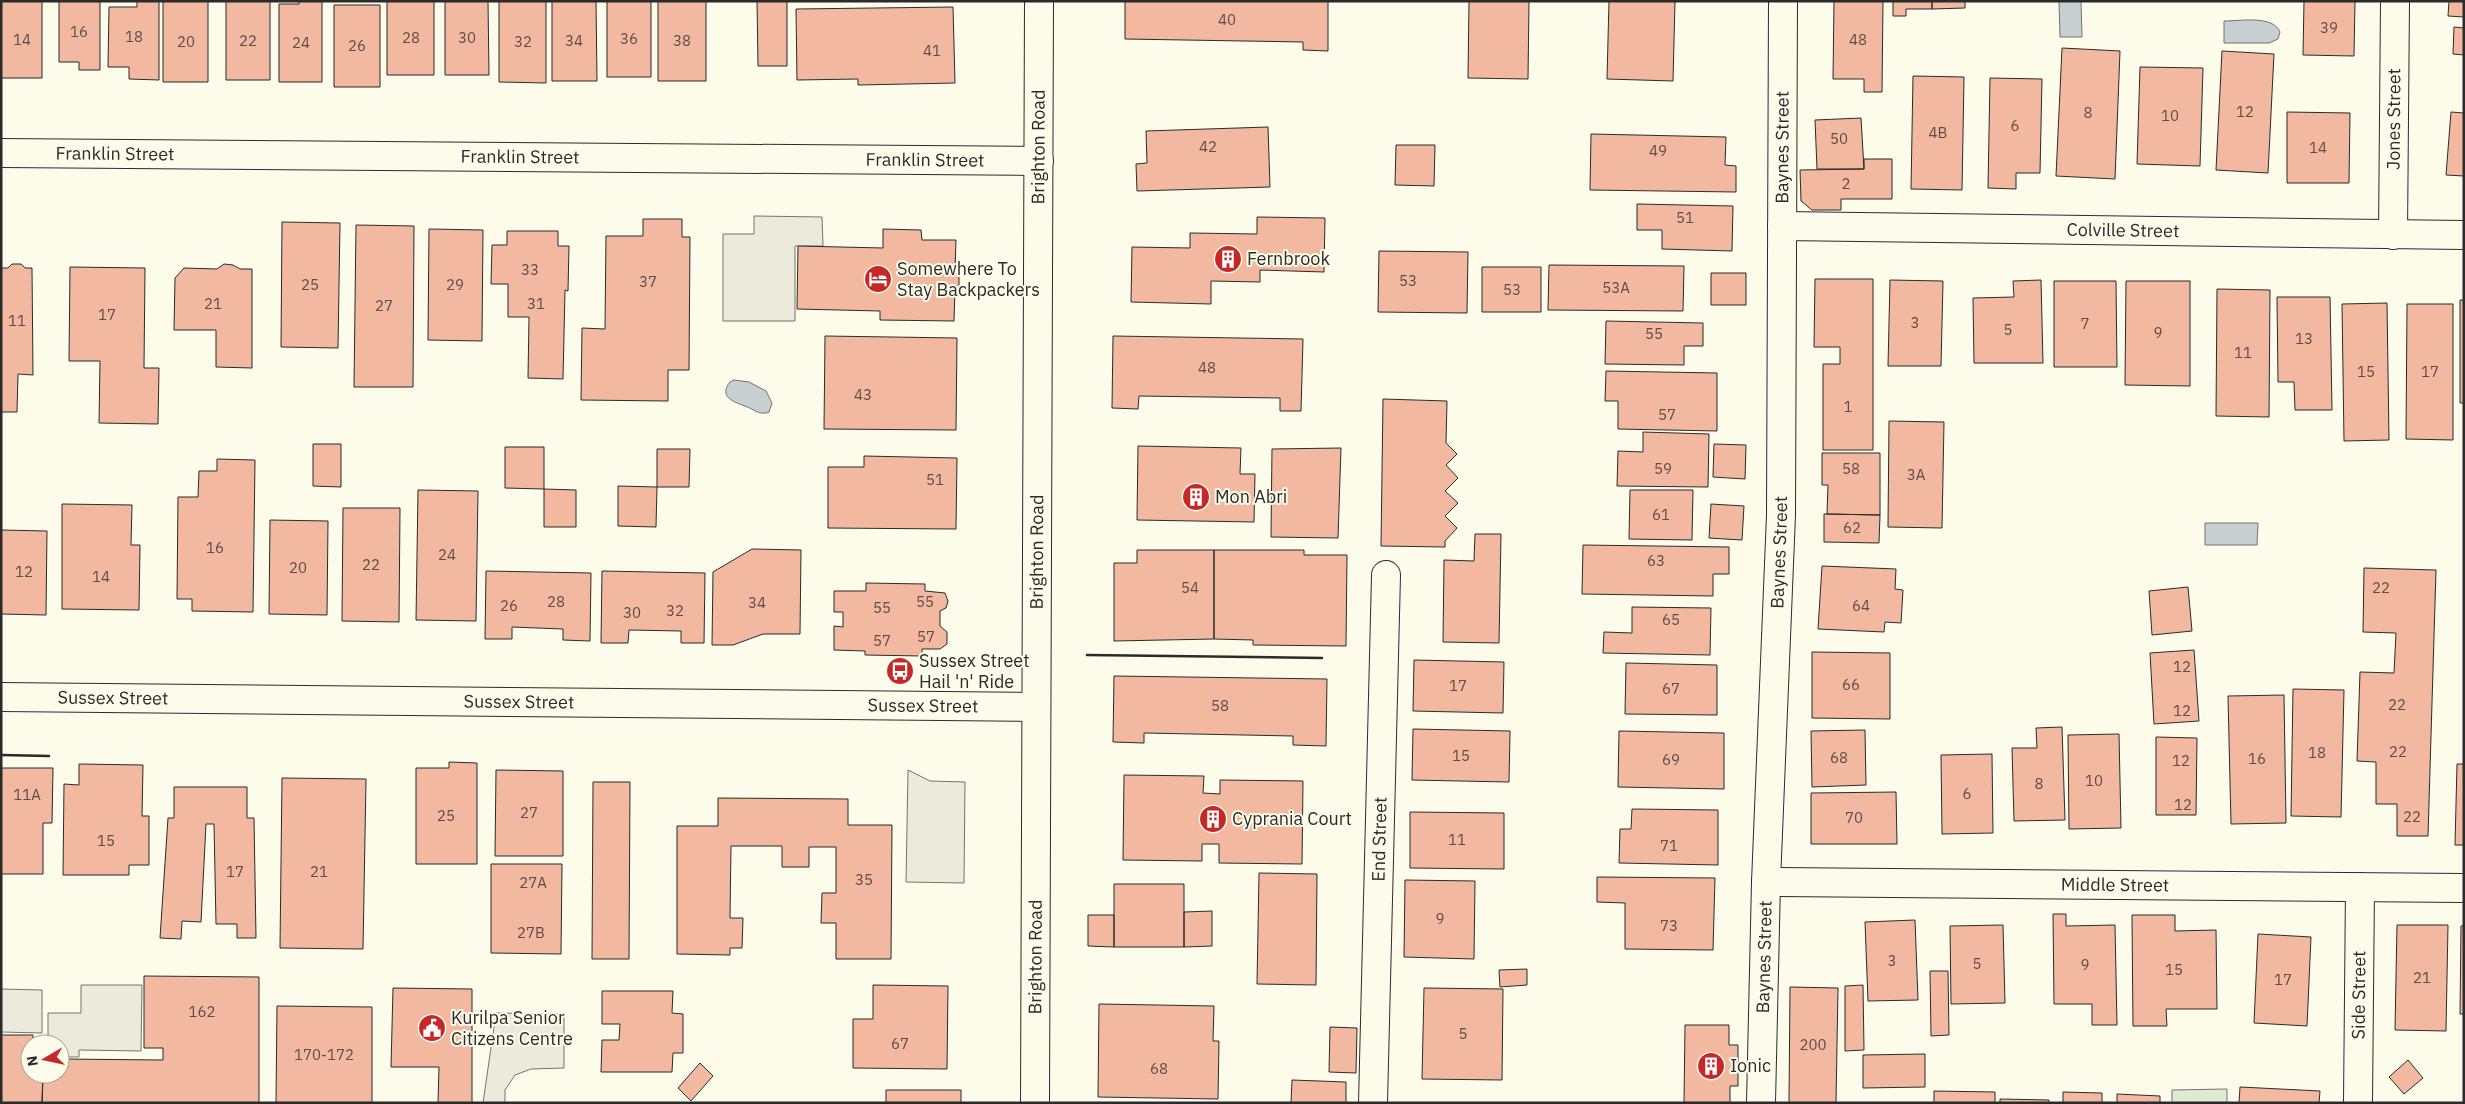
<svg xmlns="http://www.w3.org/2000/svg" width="2465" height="1104" viewBox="0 0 2465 1104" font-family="'IBM Plex Sans',sans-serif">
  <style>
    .green { fill: #deebd1; stroke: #74746e }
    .parking { fill: #eceadb; stroke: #74746e }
    .water { fill: #c7d0d0; stroke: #74746e }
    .building { fill: #f2b8a0; stroke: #2b2b2b }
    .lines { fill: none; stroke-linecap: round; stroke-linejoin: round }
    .street-casing { stroke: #2b2b2b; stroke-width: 30 }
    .street { stroke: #fdfbea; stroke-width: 28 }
    .wall { stroke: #2b2b2b; stroke-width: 2.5 }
    .labels { text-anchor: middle; stroke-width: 4; stroke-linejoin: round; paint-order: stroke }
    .number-label { font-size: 15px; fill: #5d4e48 }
    .street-label { font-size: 18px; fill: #2b2b2b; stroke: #fdfbea }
    .poi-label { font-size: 18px; fill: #2b2b2b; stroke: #fdfbea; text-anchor: start }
  </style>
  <rect width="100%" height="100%" fill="#fdfbea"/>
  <path class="green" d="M2227,1089V1103H2172V1090Z"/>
  <path class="parking" d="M754,216L822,217L823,246H795V321H723V234H754Z
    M908,770L930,781L965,782L964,883L906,882Z
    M81,985H142L141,1051L79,1050V1057H60V1044H48V1013H81Z
    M1,989L42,990V1033L1,1032Z
    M496,1013L564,1014V1068L531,1069L515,1075L505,1090V1103H483Z"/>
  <path class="water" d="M2059,1H2081L2082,37H2060Z
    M2224,21C2241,21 2273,15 2280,32L2278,39L2269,43H2224Z
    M734,380L749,382L766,391L772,403L769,412C759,416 754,409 745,406C734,402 718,397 730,382Z
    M2205,523H2258L2257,545H2205Z"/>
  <path class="building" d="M1,1H42V78H1Z
    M59,1H100V70H79V62H59Z
    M137,1H159V80L129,79V67H108L109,7H137Z
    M163,1H208V82H163Z
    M226,1H270V80H226Z
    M299,1H322V82H279V4H299Z
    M387,1H434V75H387Z
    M445,1H488L489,75H445Z
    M499,1H546V83L499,82Z
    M552,1H596L597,81H552Z
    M607,1H651V77H607Z
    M658,1H706V81H658Z
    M757,1H787V66H758Z
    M1125,1H1328V51L1303,50V42L1125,39Z
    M1469,1H1529L1528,79L1468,78Z
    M1609,1H1675L1673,81L1607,79Z
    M1834,1H1883L1882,92H1864V79H1833Z
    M1893,1H1932V9H1906V16H1893Z
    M1932,1H1965V8L1932,9Z
    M2304,1H2355L2354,56L2303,55Z
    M2449,1H2464V17L2448,16Z
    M334,5H380V87H334Z
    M953,7L955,83L858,85V79L797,80L796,9Z
    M2454,27L2464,28V55L2453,54Z
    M2062,48L2120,51L2115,179L2056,176Z
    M2222,51L2274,54L2268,173L2216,170Z
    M2140,67L2203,68L2200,166L2137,164Z
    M1913,76L1964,77L1962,190L1911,189Z
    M1990,78L2042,79L2040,173H2016V189L1988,188Z
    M2287,112L2350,113L2349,183H2287Z
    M2451,112L2464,113V176L2446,175Z
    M1861,118L1864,169H1817L1815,120Z
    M1268,127L1270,187L1137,191L1136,164L1147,163L1146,131Z
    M1591,134L1726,137L1725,165L1736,166V192L1590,190Z
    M1396,145H1435L1434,186L1395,185Z
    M1864,159H1892V199H1841V210H1812L1801,201L1800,170L1864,169Z
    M1637,204L1733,206L1732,251L1662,249V230H1637Z
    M1257,217L1325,218L1324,272L1260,270V282L1211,281V304L1131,302L1132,247L1190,248V233L1257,234Z
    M643,219H682V237H690L689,370H668V401L581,400L582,328L605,329L606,236H643Z
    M282,222L340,223L338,348L281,347Z
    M356,225L414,226L413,387H354Z
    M429,229L483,230L482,341L428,340Z
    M883,229L921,230L922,240H956L955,270H959V289H955L954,321L880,320V311L797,309L798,246L883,248Z
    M507,231H558V246H569L568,291L565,290L563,379L528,378L529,317H508V284H491L492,245H507Z
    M1379,251L1468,252L1467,313L1378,312Z
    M12,264H21L25,268H32L33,375L18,374L17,412H1V268H8Z
    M224,264L233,265L240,269H252V368L216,367V330H174L175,278L184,268L217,269Z
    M1549,265L1684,266L1683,311L1548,310Z
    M70,267L145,268L144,368H159L158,424L99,423L100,361H69Z
    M1482,267H1541V312H1482Z
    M1711,273H1746V305H1711Z
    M1815,279H1873V450H1823V364H1840V347H1814Z
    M1890,280L1943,281L1941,366H1888Z
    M2041,280L2043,363H1974L1973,298L2014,297L2013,281Z
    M2054,281H2116L2117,367H2054Z
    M2126,281H2190V386L2125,385Z
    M2217,289L2270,290L2269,417L2216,416Z
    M2277,297H2330L2332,410H2295L2294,382H2278Z
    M2460,300H2464V403H2460Z
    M2387,303L2389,440L2344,441L2342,304Z
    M2407,304H2453V440L2406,439Z
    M1606,321L1703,323V346H1684V365L1605,364Z
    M825,336L957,338L956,430L824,429Z
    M1113,336L1303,339L1301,411H1280V398L1139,396L1138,409L1112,408Z
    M1606,371L1717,373V431L1618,429V401H1605Z
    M1383,399L1447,401L1446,443L1457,454L1446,465L1458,478L1445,491L1458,503L1445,516L1457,528L1445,541V547L1381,546Z
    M1889,421L1944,422L1942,528L1888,527Z
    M1643,432L1709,434L1708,487L1617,486L1618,451L1643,452Z
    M313,444H341V487L313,486Z
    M1714,444L1746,445L1745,479L1713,477Z
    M1138,446L1241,448L1240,474H1255L1254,522L1137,520Z
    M505,447H544V489L505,488Z
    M1341,448L1338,538L1271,537L1272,449Z
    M657,449H690L689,487H657Z
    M1822,453H1880V515L1827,514L1828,485H1822Z
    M864,456L957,458L956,529L828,528V467H864Z
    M217,459L255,460L253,612L192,611V599H177L178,497H198L199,471H217Z
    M618,486L657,487L656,527L618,526Z
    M544,489L576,490V527H544Z
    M418,490L478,491L476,621L416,620Z
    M1630,490H1693L1692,540L1629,539Z
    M62,504L132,505L131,545H140L139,610L62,609Z
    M1711,504L1744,506L1742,540L1709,538Z
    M343,508H400L399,622L342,621Z
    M1824,514L1880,515L1879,543L1824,542Z
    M270,520L328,521L327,615L269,614Z
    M1,530L47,531L46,615L1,614Z
    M1475,534H1501L1499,643L1443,642L1444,560L1474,561Z
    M1583,545L1729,547V574H1713V596L1582,594Z
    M752,549L801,550L800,634H763L733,645H712L713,572Z
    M1137,550H1214V639L1114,641V563H1137Z
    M1214,550H1304V555H1347L1346,646L1253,645V640L1214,639Z
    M1822,566L1896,569L1895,589L1903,590L1901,623L1885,622L1884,632L1818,629Z
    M2364,568L2436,570L2428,836H2397V804H2376V762L2357,761L2360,672L2394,673L2396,633L2363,632Z
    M486,571L591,573L590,641L563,640V629L512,627V639H485Z
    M602,571L705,573L704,643H681V631L629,630L628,643H601Z
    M866,583L925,584V591L945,593L948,601L946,608L940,611V626L947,632V644L940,649H922V656L865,655V651L834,650V626L843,627V612H834V591H866Z
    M2188,587L2192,631L2152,635L2149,591Z
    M1632,607L1711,608L1710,655L1603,653L1604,632L1632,633Z
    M2194,650L2199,721L2154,724L2150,653Z
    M1812,652L1890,653V719L1812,718Z
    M1414,660L1504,662L1503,713L1413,711Z
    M1626,663L1717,665V715L1625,714Z
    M1114,676L1327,679L1326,746L1293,745V736L1144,733V743L1113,742Z
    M2293,689L2344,690L2341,817L2291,816Z
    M2284,695L2286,823L2231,824L2228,696Z
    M2062,727L2065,820L2014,821L2012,748H2037L2036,728Z
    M1413,729L1510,731L1509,782L1412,780Z
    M1865,730L1866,785L1812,787L1811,731Z
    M1619,731L1724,733V789L1618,787Z
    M2119,734L2121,828L2069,829L2068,735Z
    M2156,737L2197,738L2196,815H2156Z
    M1992,754L1993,833L1942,834L1941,755Z
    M449,762L477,763V864H416V768H449Z
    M79,764L143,765L142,816H149V865H129V875H63L64,784L79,785Z
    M2457,764H2464V845H2455Z
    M1,768H53L52,823H43V874H1Z
    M496,770L563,771V856H495Z
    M1124,775L1204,776L1203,793L1220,794V780L1303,781L1302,864L1219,863V844H1202V861L1123,860Z
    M282,778L366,779L363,949L280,948Z
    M593,782H630L629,959H592Z
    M174,787H247V818H254L256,938H237V924H216L214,824H206L201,922L182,921L181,939L160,938L168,818H174Z
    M1896,792L1897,844H1811V793Z
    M718,798L848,799V825H892L891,959H836V923H821L822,893H836V847H809V867H782V846H731L730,918H743L742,948H730V955L677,954V826H718Z
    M1632,809L1718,810V865L1619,863L1620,829H1631Z
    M1410,812L1504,813V869L1410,868Z
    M491,864H562L561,954L491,953Z
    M1259,873L1317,874L1316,985L1257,984Z
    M1597,877L1715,878L1713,950L1625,949V903L1597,902Z
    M1405,880L1475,881L1474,959L1404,957Z
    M1114,884H1184V947H1114Z
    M1212,911V946L1184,947V912Z
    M2053,914H2066V926L2115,925L2117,1025H2092V1004H2054Z
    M1088,915H1114V947L1088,946Z
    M2132,915H2175V931L2216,930L2217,1009H2166L2167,1026H2133Z
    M1915,920L1918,1000L1868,1001L1865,922Z
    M2003,925L2005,1003L1951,1004L1950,926Z
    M2397,925H2448L2446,1031L2395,1030Z
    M2461,926H2464V1014H2460Z
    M2258,934L2311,937L2307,1026L2254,1023Z
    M1527,969V985L1500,987L1499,970Z
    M1930,971H1948L1949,1035L1931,1036Z
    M144,976L259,977V1103H42L43,1074H60V1059L163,1060V1048H144Z
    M873,985L948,986L947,1069L853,1068V1019H873Z
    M1863,985L1864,1050L1845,1051V986Z
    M1790,987L1838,988L1836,1103H1789Z
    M393,988L472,989V1103H438L439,1067H391Z
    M1424,988L1503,989L1502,1080L1422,1079Z
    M602,991H673L672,1013L683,1014V1053H673L672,1072H601L602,1040H619L620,1024H602Z
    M1099,1004L1214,1006L1213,1041H1219L1218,1099L1098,1097Z
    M277,1006L372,1007V1103H276Z
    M1685,1025H1729V1045H1738V1086H1730V1103H1684Z
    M1330,1027L1357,1028L1356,1073L1329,1072Z
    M1,1035H33V1044H30V1074H43L42,1103H1Z
    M1925,1054V1087L1863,1088V1055Z
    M2408,1060L2423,1078L2404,1094L2389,1077Z
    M700,1063L713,1076L691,1101L678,1088Z
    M1292,1080L1346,1082V1103H1291Z
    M2240,1087L2320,1091L2319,1103H2239Z
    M886,1090H961V1103H886Z
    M1934,1091L1995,1092V1103H1934Z
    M2063,1092L2102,1093V1103H2063Z
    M2117,1094L2160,1096V1103H2117Z
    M2000,1099L2049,1100V1103H2000Z"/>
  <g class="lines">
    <g class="street-casing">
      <g id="street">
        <path id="s1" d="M1,153L1039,161"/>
        <path id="s2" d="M1782,226L2464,235"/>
        <path id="s3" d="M2393,235L2395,1"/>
        <path id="s4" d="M1,697L1036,707"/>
        <path id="s5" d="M1766,882L2464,888"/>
        <path id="s6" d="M1035,1103L1039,1"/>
        <path id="s7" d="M1373,1103L1386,575"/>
        <path id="s8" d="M1761,1103L1766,882L1781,515L1783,1"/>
        <path id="s9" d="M2358,1103L2360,887"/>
      </g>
    </g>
    <use href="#street" class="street"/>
    <path class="wall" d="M1087,655L1322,658
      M1,755L49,756"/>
  </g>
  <defs>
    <g id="building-disc" transform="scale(1.4375)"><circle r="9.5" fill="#c62828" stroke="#fdfbea"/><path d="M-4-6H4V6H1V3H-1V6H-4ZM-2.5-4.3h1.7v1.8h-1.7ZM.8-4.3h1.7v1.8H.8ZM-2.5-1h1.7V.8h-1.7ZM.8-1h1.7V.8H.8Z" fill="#fff"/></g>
    <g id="hotel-disc" transform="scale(1.4375)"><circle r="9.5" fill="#c62828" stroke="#fdfbea"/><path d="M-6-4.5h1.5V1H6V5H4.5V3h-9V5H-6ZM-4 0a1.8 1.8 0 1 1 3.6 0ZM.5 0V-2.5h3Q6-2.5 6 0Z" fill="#fff"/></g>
    <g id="bus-disc" transform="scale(1.4375)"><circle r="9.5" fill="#c62828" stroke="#fdfbea"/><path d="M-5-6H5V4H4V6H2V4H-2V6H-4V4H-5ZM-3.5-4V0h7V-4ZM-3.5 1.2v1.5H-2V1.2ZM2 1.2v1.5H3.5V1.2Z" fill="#fff"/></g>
    <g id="civic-disc" transform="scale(1.4375)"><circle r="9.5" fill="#c62828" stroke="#fdfbea"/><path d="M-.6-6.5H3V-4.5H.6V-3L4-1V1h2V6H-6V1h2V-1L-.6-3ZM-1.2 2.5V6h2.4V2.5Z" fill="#fff"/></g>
  </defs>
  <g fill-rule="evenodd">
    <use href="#building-disc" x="1228" y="259"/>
    <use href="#hotel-disc" x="878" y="279"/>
    <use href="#building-disc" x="1196" y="497"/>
    <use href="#bus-disc" x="900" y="671"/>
    <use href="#building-disc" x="1213" y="819"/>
    <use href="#civic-disc" x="432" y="1028"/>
    <use href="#building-disc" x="1711" y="1066"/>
  </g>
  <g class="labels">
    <g class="number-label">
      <text x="1227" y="25">40</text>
      <text x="2329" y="33">39</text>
      <text x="79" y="37">16</text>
      <text x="134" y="42">18</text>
      <text x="411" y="43">28</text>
      <text x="467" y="43">30</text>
      <text x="629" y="44">36</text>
      <text x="22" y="45">14</text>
      <text x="1858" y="45">48</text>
      <text x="248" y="46">22</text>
      <text x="574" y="46">34</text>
      <text x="682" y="46">38</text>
      <text x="186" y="47">20</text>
      <text x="523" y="47">32</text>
      <text x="301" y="48">24</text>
      <text x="357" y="51">26</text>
      <text x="932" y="56">41</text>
      <text x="2245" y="117">12</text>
      <text x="2088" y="118">8</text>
      <text x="2170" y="121">10</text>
      <text x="2015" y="131">6</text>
      <text x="1938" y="138">4B</text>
      <text x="1839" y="144">50</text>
      <text x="1208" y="152">42</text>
      <text x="2318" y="153">14</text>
      <text x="1658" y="156">49</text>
      <text x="1846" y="189">2</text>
      <text x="1685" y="223">51</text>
      <text x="530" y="275">33</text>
      <text x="1408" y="286">53</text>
      <text x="648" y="287">37</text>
      <text x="310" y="290">25</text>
      <text x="455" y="290">29</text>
      <text x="1616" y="293">53A</text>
      <text x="1512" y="295">53</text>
      <text x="213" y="309">21</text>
      <text x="536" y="309">31</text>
      <text x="384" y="311">27</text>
      <text x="107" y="320">17</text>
      <text x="17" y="326">11</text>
      <text x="1915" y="328">3</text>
      <text x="2085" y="329">7</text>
      <text x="2008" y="335">5</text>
      <text x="2158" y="338">9</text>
      <text x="1654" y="339">55</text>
      <text x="2304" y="344">13</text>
      <text x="2243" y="358">11</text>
      <text x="1207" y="373">48</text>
      <text x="2366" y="377">15</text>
      <text x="2430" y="377">17</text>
      <text x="863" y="400">43</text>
      <text x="1848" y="412">1</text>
      <text x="1667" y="420">57</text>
      <text x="1663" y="474">59</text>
      <text x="1851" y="474">58</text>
      <text x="1916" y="480">3A</text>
      <text x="935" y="485">51</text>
      <text x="1661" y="520">61</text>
      <text x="1852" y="533">62</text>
      <text x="215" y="553">16</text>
      <text x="447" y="560">24</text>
      <text x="1656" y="566">63</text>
      <text x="371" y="570">22</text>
      <text x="298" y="573">20</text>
      <text x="24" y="577">12</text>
      <text x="101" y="582">14</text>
      <text x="1190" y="593">54</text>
      <text x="2381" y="593">22</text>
      <text x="556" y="607">28</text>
      <text x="925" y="607">55</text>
      <text x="757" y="608">34</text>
      <text x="509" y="611">26</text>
      <text x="1861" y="611">64</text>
      <text x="882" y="613">55</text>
      <text x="675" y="616">32</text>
      <text x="632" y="618">30</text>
      <text x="1671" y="625">65</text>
      <text x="926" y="642">57</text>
      <text x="882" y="646">57</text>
      <text x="2182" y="672">12</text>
      <text x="1851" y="690">66</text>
      <text x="1458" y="691">17</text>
      <text x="1671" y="694">67</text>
      <text x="2397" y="710">22</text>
      <text x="1220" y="711">58</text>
      <text x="2182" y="716">12</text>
      <text x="2398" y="757">22</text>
      <text x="2317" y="758">18</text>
      <text x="1461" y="761">15</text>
      <text x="1839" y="763">68</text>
      <text x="2257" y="764">16</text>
      <text x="1671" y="765">69</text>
      <text x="2181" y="766">12</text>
      <text x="2094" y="786">10</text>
      <text x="2039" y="789">8</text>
      <text x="1967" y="799">6</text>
      <text x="27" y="800">11A</text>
      <text x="2183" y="810">12</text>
      <text x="529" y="818">27</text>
      <text x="446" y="821">25</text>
      <text x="2412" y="822">22</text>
      <text x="1854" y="823">70</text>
      <text x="1457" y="845">11</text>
      <text x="106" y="846">15</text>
      <text x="1669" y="851">71</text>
      <text x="235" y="877">17</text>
      <text x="319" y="877">21</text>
      <text x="864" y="885">35</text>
      <text x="533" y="888">27A</text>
      <text x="1440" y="924">9</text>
      <text x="1669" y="931">73</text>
      <text x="531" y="938">27B</text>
      <text x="1892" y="966">3</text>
      <text x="1977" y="969">5</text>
      <text x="2085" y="970">9</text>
      <text x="2174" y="975">15</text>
      <text x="2422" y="983">21</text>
      <text x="2283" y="985">17</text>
      <text x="202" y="1017">162</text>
      <text x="1463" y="1039">5</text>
      <text x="900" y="1049">67</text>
      <text x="1813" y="1050">200</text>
      <text x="324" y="1060">170-172</text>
      <text x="1159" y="1074">68</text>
    </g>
    <g class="street-label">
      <text dy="6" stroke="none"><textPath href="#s3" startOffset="116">Jones Street</textPath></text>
      <text dy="6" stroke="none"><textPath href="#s6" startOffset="956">Brighton Road</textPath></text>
      <text dy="6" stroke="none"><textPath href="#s8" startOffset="956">Baynes Street</textPath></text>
      <text dy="6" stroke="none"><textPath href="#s1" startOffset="114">Franklin Street</textPath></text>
      <text dy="6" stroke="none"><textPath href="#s1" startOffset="519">Franklin Street</textPath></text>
      <text dy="6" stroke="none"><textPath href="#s1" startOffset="924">Franklin Street</textPath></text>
      <text dy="6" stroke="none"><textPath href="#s2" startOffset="341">Colville Street</textPath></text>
      <text dy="6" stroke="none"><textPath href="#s6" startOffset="551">Brighton Road</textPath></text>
      <text dy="6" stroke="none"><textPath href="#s8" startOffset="551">Baynes Street</textPath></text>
      <text dy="6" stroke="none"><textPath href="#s4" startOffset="112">Sussex Street</textPath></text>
      <text dy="6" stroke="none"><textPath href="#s4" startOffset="518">Sussex Street</textPath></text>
      <text dy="6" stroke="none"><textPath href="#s4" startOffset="922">Sussex Street</textPath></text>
      <text dy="6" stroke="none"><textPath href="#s7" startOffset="264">End Street</textPath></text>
      <text dy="6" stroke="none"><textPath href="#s5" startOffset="349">Middle Street</textPath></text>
      <text dy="6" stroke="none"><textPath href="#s6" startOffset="146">Brighton Road</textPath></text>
      <text dy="6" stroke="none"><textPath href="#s8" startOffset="146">Baynes Street</textPath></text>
      <text dy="6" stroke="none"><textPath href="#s9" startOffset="108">Side Street</textPath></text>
    </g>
    <g class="poi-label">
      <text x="1247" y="265">Fernbrook</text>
      <text x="897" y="275">Somewhere To<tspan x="897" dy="21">Stay Backpackers</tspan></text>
      <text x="1215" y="503">Mon Abri</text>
      <text x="919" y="667">Sussex Street<tspan x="919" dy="21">Hail 'n' Ride</tspan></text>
      <text x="1232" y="825">Cyprania Court</text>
      <text x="451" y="1024">Kurilpa Senior<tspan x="451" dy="21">Citizens Centre</tspan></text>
      <text x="1730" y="1072">Ionic</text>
    </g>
  </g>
  <rect width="2465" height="1104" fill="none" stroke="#2b2b2b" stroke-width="5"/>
  <g transform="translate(45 1059) rotate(261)"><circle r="24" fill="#fdfbea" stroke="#a9a89e"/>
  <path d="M0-4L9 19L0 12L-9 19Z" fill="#c62828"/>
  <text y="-8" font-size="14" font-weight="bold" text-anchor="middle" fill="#2b2b2b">N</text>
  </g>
</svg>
